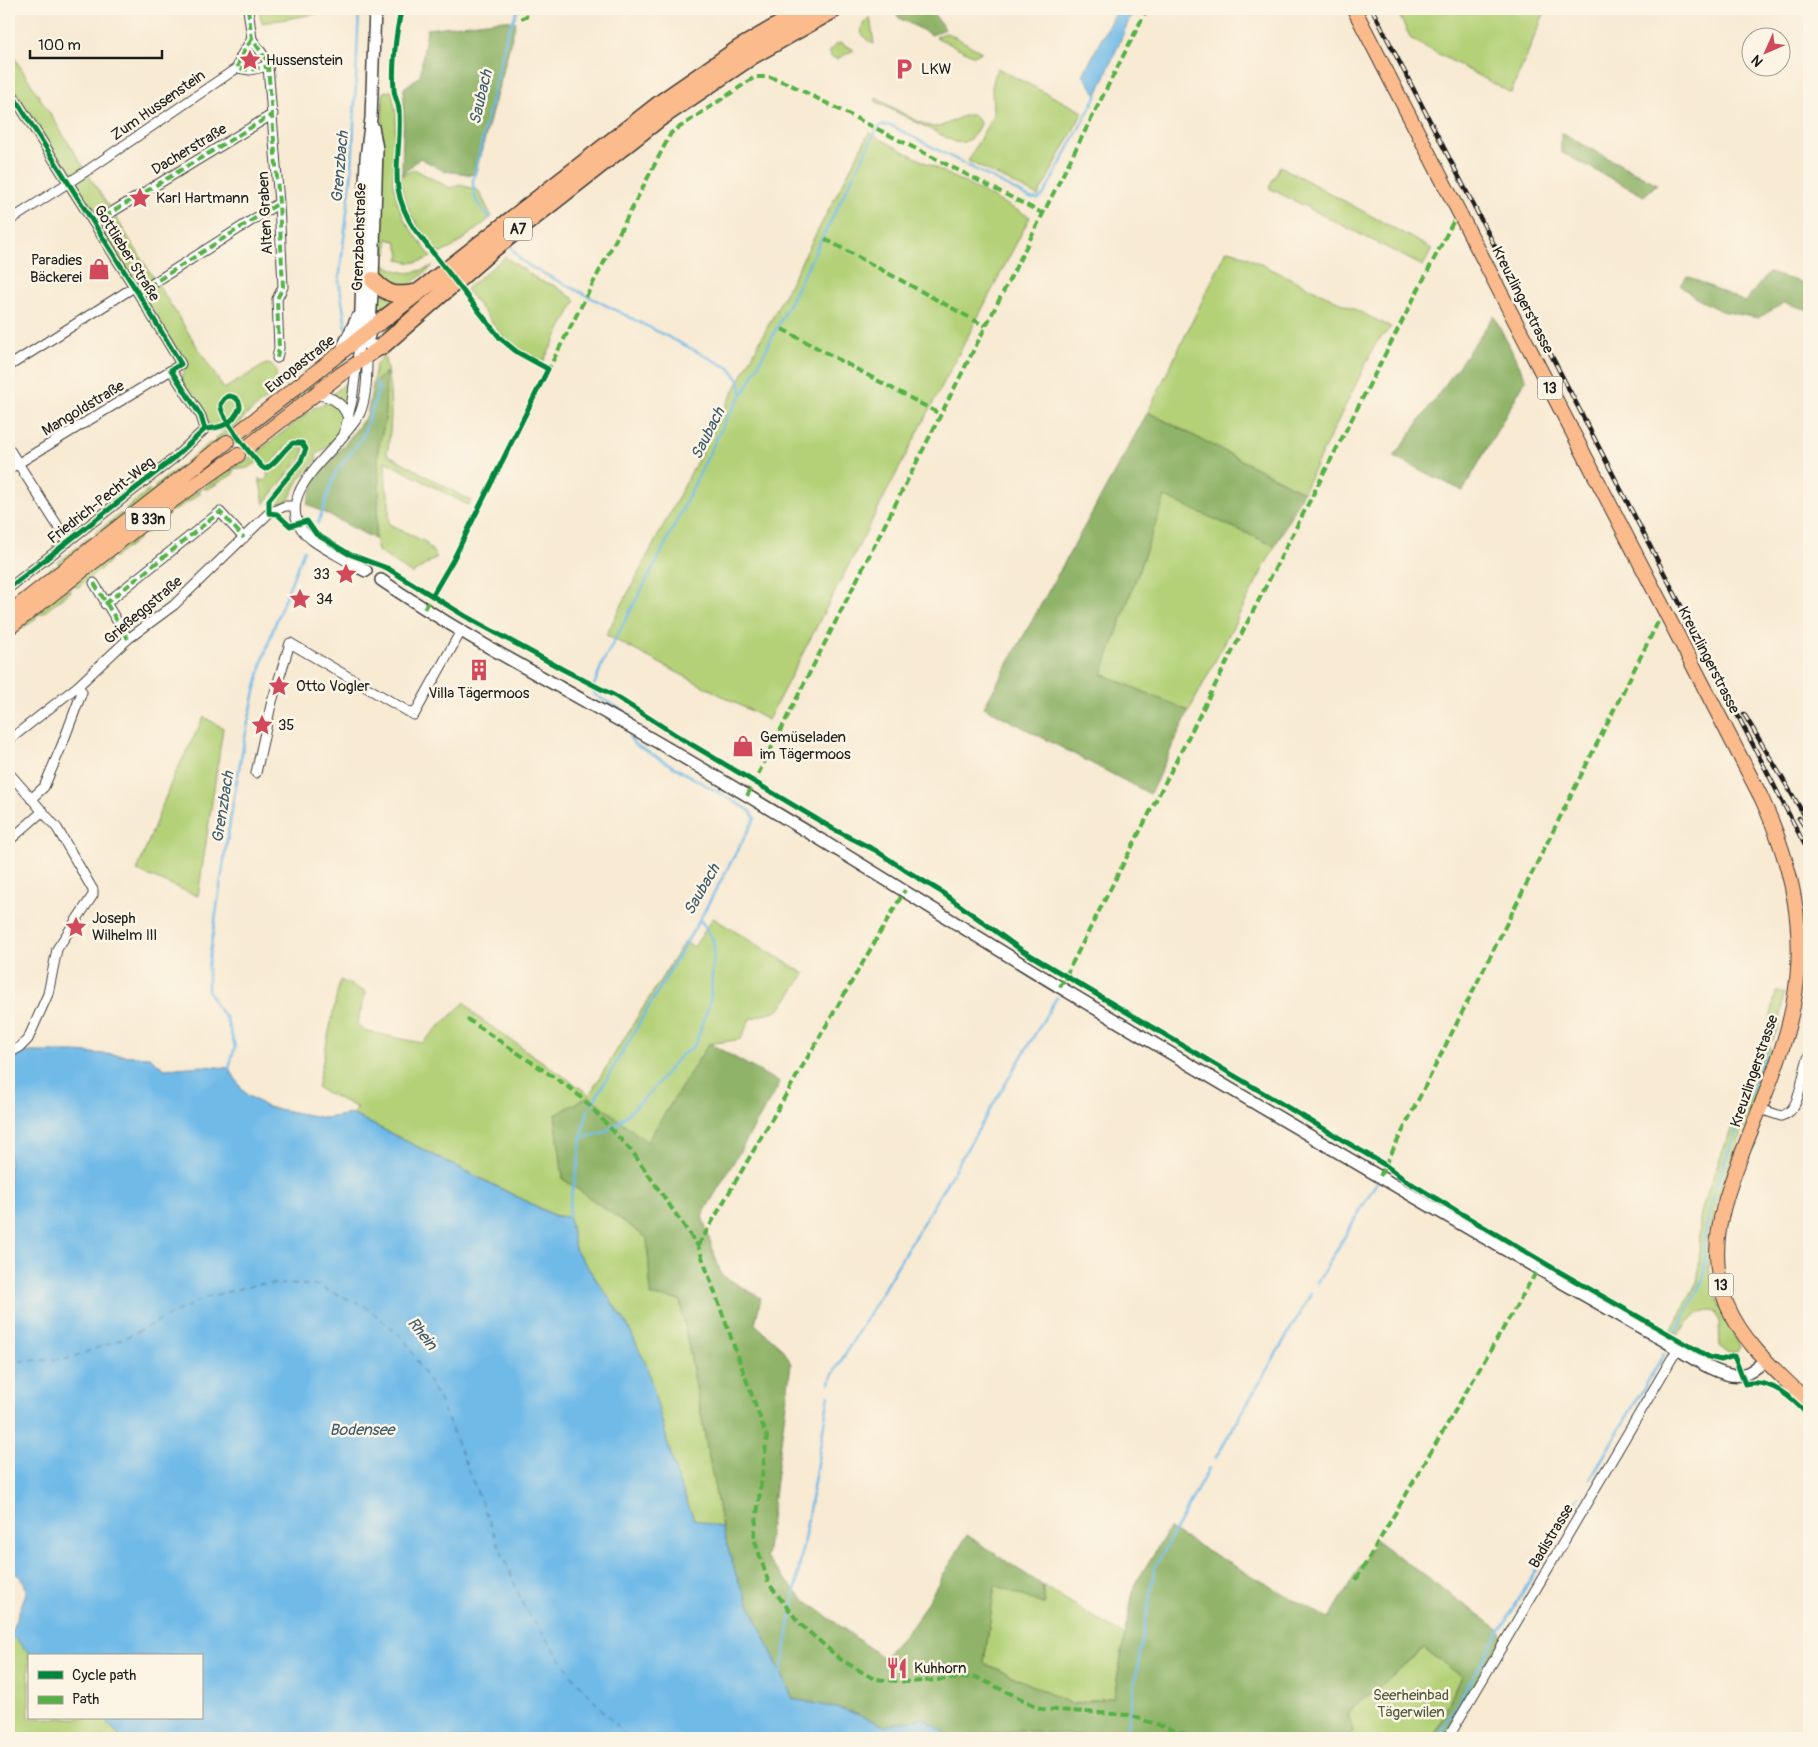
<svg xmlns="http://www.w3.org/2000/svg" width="1818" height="1747" viewBox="0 0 1818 1747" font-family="Pangolin,sans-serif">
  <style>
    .green { fill: #b4d178; stroke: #68764a }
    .forest { fill: #8fb368; stroke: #566842 }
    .water { fill: #6fbae8; stroke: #466b82 }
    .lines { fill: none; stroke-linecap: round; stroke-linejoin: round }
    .stream { stroke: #6fbae8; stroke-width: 2.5 }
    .ferry { stroke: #3d5b6e; stroke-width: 1; stroke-dasharray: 6 5; stroke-linecap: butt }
    .minor-casing { stroke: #3d3b37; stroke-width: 11 }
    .tertiary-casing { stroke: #3d3b37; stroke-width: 14 }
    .primary-casing { stroke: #3d3b37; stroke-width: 16 }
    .motorway-casing { stroke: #3d3b37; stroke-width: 19 }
    .minor { stroke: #fff; stroke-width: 9 }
    .tertiary { stroke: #fff; stroke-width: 11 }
    .primary { stroke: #fbbb8d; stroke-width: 14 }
    .motorway { stroke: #fbbb8d; stroke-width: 16 }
    .rail-casing { stroke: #1c1c1c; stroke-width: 4.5 }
    .rail { stroke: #fcf5e5; stroke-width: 2.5; stroke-dasharray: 8; stroke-linecap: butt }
    .quiet { stroke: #55b145; stroke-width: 4; stroke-dasharray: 8 4; stroke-linecap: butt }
    .cycleway-casing { stroke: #fcf5e5; stroke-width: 8 }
    .cycleway { stroke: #00873e; stroke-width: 5 }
    .labels { text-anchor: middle; stroke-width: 5; stroke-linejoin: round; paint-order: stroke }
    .shield { fill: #fcf5e5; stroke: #5f5d58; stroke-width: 1 }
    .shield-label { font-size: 14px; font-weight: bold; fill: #1c1c1c }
    .poi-label { font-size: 15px; fill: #1c1c1c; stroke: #fcf5e5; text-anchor: start }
    .street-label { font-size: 15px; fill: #1c1c1c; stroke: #fcf5e5 }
    .park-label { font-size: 15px; fill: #515b3c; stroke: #fcf5e5 }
    .water-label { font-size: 16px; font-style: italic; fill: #3d5b6e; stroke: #fcf5e5 }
  </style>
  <rect width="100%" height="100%" fill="#fcf5e5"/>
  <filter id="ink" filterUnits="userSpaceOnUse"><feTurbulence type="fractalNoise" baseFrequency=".02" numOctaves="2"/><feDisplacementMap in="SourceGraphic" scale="10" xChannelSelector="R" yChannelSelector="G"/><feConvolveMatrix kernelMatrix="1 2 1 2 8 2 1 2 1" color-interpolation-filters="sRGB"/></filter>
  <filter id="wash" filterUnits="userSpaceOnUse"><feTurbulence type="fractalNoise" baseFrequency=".0096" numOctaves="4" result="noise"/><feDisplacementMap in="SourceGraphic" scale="20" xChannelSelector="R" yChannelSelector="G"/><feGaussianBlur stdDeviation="1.12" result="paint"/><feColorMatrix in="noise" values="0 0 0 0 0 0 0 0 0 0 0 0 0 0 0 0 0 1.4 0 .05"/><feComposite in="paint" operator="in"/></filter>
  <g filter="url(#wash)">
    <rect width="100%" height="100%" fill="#f8ead3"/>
    <path class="green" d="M259,9H345L262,23Z
      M1396,9H1546L1511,93L1411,39Z
      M870,17L874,44C860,37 856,28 870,17Z
      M945,33C951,33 973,48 982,52L974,56L936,37Z
      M841,43L854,50L837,59L831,57L829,51L836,44Z
      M9,49L224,389L266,364C278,364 276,377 277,385L299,368L308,365L245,416L234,430L9,607V600L17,594L21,595L23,593V589L52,567H56L58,565V562L90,537L94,538L96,536V532L120,514L124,515L127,511L126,509L149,490L154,491L156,485L180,467L184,468L186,466V462L210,443L213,444L216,442V438L230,428L239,417L223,430L208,431L209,424L181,379L186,365L9,80Z
      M997,68L1083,112L1038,196L968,161L993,115L992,87Z
      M392,91L396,115L393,181L396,197L405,221L431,257C418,263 412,265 398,259L400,254L396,241L387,239V254L382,250L380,244L383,92Z
      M876,98C889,105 923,127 936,127C949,127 974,102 980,124C974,136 970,144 955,142L875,101Z
      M869,133L1030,217L768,720L606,635Z
      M1280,166L1432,249L1423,266L1269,188Z
      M414,169L450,188L460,185L478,190L492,217L453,247L439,254C419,228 404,212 400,177Z
      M1227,250L1236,252L1391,327L1376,343L1303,492L1148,412Z
      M505,257L540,281L553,285L576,300L543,362L519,350L504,338L466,289Z
      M384,264C404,276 412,274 433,266L403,290L380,281L379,269Z
      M377,291L399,299L377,318Z
      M384,355C392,388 393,421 387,454L471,501L468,505L385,461L386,486L389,498V524L425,542L437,557L412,574L378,551L375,539L379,493L378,450L385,420L386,373L373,384L376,364Z
      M334,364L337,367L243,439L241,437Z
      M347,382L352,384L348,404L346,405L341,400L334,396V393Z
      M327,403C348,407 342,434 329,445C325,449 320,451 316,455L317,459L299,480L288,501L272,506V502L308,452V447L302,440C285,439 280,458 268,466L264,465L260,460C252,466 246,471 236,468L233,470V474L208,489L202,488L199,491L200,494L175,510H170L168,513L169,515L145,534L140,533L138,539L115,557L110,556L109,562L78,587L72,586L70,589L71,591L42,614H37L36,619L9,637V634L170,509L255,454L314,408Z
      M299,444L304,447L303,455L264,504L259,478L261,481L266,480L268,474L266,472C280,467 283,449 299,444Z
      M1165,496L1275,546L1189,711L1102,674Z
      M204,717L223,728L198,896L137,871L173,778Z
      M713,918L805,974L780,1009L750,1019L741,1039L709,1044L647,1142L563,1179L647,1238L651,1295L680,1300L722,1528L694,1519L678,1480L627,1324L575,1249L569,1217L556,1216L352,1114L358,1108L317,1088L340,980L366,992L357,1024L364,1031L422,1043L465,1002L476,1016L585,1091L589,1095L684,942L694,947Z
      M1776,992L1784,993L1780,1023L1772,1041L1766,1039Z
      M1763,1046H1769L1771,1053L1716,1204L1710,1237L1709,1269L1720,1307L1740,1347L1736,1353L1728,1354L1720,1346L1719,1321L1716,1311C1701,1306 1686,1323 1678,1335L1671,1331L1697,1282L1699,1270L1700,1218L1705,1198Z
      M995,1585L1045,1604L1042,1585L1125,1636L1114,1697L1072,1704L984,1663Z
      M14,1637L32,1656H29V1718H104L121,1738H9V1638Z
      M1424,1648L1461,1676L1433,1738H1348L1353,1731L1347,1713Z
      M1020,1730L1116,1738H954Z"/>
    <path class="forest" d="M894,9H930L945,29L932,35L899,18Z
      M504,20L516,22L475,175L444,171L420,158L402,175L404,88L420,76L427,29Z
      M1561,133L1657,184L1644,196L1561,152Z
      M1768,273L1809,284V310L1784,303L1758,318L1721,311L1694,297L1680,285L1687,276L1745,302Z
      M1494,316L1526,379L1463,491L1394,457Z
      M386,372L385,420L378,450L379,493L375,539L307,504L316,475L346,443L367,415L373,384Z
      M1148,412L1303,492L1275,546L1165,497L1102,674L1189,711L1150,794L984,707Z
      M709,1043L780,1083L702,1216L721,1275L761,1298L755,1324L784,1350L791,1364L766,1558L801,1597L883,1658L916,1621L967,1535L1042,1585L1045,1605L995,1585L984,1663L1072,1704L1114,1697L1134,1586L1169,1529L1329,1619L1376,1540L1498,1629L1506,1639L1448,1738H1433L1461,1676L1424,1648L1348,1713L1353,1731L1348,1738H1116L1020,1730L953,1738L924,1718L885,1726L846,1710L793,1699L736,1575L722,1528L680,1300L651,1296L647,1238L563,1179L555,1115L589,1096L647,1142Z"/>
    <path class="water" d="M1117,9H1139L1129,20L1097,95L1083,75Z
      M28,1052H75L149,1057L165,1069L203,1066L229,1068L241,1088L247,1095L267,1107L325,1118L352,1114L555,1216L569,1217L575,1249L627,1324L647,1367L678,1480L694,1519L722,1528L736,1575L793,1699L846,1710L885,1726L924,1718L953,1738H121L104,1718H201V1656H32L14,1637L9,1638L26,1593C26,1579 19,1576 9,1569V1060Z"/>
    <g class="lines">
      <path class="stream" d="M490,218C477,204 473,200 473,180L507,34L518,9
        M510,246L522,261L531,267L731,369L740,382L741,393
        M346,327L339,281L352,170L359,9
        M318,523L336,472L362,438L379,389L376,383
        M632,720L631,715L595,695L593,688L602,664L660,555L726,419L747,387L876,131L881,125L892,126L1030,198L1038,199L1044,194L1097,95
        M229,1068L235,1046L226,1018L216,1006L208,990V967C223,870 235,771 259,675C270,632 288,591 304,550
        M592,1104L700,919L755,818L749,810L634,744L629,736
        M582,1138L605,1132L616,1125L650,1093L680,1056L692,1048L696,1042L710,1002L714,950L713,940L700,919
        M569,1217C569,1200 574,1185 577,1169C581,1149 581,1129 588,1110
        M1317,1283L1378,1180
        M1676,1332L1703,1280L1705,1272L1704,1240L1709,1215L1717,1183L1767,1048
        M830,1383L832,1376L1057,997
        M1215,1459L1311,1294
        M1590,1479L1664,1354
        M9,1646L14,1637
        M781,1673L829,1395
        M9,1683L15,1702L9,1721
        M1128,1738L1126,1733L1155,1567L1209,1468
        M1437,1738L1580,1496"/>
      <path class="ferry" d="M9,1360L22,1361L67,1359L122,1339L207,1297L259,1284L315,1285L365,1306L405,1340L440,1401L524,1607L574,1678L627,1738"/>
    </g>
  </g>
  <g filter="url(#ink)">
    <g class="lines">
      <g class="minor-casing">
        <path id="minor" d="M248,9L252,39L266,59L268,66L279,203L283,287L277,299L279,348L277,358
          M237,68L250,70L268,66
          M9,89L138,293L181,364L9,469
          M9,221L88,170L237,68L241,56L252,39
          M94,223L273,114
          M138,293L279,203
          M9,366L134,287
          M316,395C331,396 343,403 348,418
          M344,433L352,401L360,338
          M9,449L68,542
          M352,564C339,556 324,549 312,540C268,504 321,464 344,435C349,428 356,422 360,413C367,396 367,375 367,356
          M94,583L128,639
          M9,588L173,459L205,429L201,416L171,370
          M105,604L220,512L244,538
          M9,740L78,686L128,639L174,605L269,513L285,506H294
          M9,773L57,828L93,890V895L57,949L48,994L28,1039L20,1047L9,1053
          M256,773L271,705L290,643L414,715L461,631
          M31,799L44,787L62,745L82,692L78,686
          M9,841L43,811
          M1760,1109L1781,1116C1802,1112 1801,1073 1809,1056
          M1448,1738L1678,1348"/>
      </g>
      <g class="tertiary-casing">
        <path id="tertiary" d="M375,9L371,118L366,158L360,338L368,345L381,347
          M369,336L373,280L377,149L373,127
          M341,351L357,318
          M352,564L366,571
          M381,580C457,632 539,675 620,721C685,757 749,797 813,835C899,887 983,941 1068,992C1265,1110 1463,1227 1663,1340C1682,1351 1720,1380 1742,1375C1751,1373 1759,1366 1765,1360"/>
      </g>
      <g class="primary-casing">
        <path id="primary" d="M1354,9L1761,797C1792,864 1808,932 1793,1006C1784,1051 1765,1095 1748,1138C1727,1193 1703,1246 1727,1305C1744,1345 1779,1373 1809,1403
          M239,432L380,322
          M250,445L341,374L381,347
          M80,557L227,442
          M87,567L169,503L238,455
          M9,613L75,561
          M9,628L82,571"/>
      </g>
      <g class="motorway-casing">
        <path id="motorway" d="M373,280C389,297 397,296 419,292
          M380,322L663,101L738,49L806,9
          M381,347L492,250L660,118L752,56L835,9"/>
      </g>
      <use href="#minor" class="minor"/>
      <use href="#tertiary" class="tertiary"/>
      <use href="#primary" class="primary"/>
      <use href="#motorway" class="motorway"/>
      <g class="rail-casing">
        <path id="rail" d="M1372,9L1809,853
          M1744,714L1809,823
          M1799,818L1809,833"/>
      </g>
      <use href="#rail" class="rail"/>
      <path class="quiet" d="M248,9L252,39L266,59L268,66L279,203L283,287L277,299L279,348L277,358
        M521,18L526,17L528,9
        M252,39L241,56L237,68L250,70L268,66
        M94,223L273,114
        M825,239L985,326
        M138,293L279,203
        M782,329L940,414
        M547,372L671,133L755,77H770L789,84L1042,213
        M94,583L128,639
        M105,604L220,512L244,538
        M424,609L434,592
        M747,796L1147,9
        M1060,987L1453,222
        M467,1019L573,1090L590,1106L634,1154L698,1246L767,1437L754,1538L769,1584L800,1624L840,1659L874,1679L909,1682L976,1677L1042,1709L1129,1715L1197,1738
        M1380,1176L1658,622
        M698,1246L905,890
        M1356,1580L1538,1269"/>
      <g class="cycleway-casing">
        <path id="cycleway" d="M402,9C396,29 392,67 394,89C394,97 399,103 399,111C402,160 385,184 415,230L500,338L517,352L548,369L453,560L432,596
          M9,89L138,293L181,364L171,370L201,416L205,429
          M205,429C222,428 233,424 240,407C240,400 235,396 228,396C225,398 221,400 221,405C219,416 253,457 262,467L265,469C277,464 282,450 293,443H302L306,449L301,461L269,500V513L277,514L290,526L307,521L316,534L349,554L387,568L465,616L564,670L615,696L679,737L835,830L875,850L905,870L940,891L1020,949L1385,1165L1405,1180L1558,1271L1709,1357L1721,1360L1734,1356L1745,1384C1770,1377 1793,1399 1809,1416
          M9,588L173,459L205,429"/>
      </g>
      <use href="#cycleway" class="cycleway"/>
    </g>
  </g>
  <defs>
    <g id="sight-bare" transform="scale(1.725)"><path d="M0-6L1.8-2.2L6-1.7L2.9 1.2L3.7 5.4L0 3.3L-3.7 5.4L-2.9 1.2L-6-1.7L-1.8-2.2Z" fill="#d1495b" stroke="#fcf5e5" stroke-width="2.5" paint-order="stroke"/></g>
    <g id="parking-bare" transform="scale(1.725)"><path d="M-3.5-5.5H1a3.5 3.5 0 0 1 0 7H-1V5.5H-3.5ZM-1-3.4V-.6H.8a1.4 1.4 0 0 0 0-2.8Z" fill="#d1495b" stroke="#fcf5e5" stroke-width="2.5" paint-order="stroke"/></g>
    <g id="shop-bare" transform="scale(1.725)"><path d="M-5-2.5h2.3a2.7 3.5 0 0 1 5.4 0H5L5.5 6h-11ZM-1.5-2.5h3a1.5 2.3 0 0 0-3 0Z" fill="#d1495b" stroke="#fcf5e5" stroke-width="2.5" paint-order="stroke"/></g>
    <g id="building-bare" transform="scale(1.725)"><path d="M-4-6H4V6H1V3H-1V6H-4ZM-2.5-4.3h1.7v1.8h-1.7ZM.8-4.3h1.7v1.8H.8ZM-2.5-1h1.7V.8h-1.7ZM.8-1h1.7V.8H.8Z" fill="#d1495b" stroke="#fcf5e5" stroke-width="2.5" paint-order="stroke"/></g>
    <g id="restaurant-bare" transform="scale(1.725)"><path d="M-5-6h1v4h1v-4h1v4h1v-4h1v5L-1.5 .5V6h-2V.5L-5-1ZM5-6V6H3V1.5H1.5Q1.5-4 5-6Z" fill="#d1495b" stroke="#fcf5e5" stroke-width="2.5" paint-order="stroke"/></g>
  </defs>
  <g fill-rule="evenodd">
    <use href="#sight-bare" x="250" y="60"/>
    <use href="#parking-bare" x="904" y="69"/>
    <use href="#sight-bare" x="140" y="198"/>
    <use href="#shop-bare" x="99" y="269"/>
    <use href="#sight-bare" x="346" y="574"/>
    <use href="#sight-bare" x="300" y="599"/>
    <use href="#building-bare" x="479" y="670"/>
    <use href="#sight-bare" x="279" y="686"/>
    <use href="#sight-bare" x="262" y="725"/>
    <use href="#shop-bare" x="743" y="746"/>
    <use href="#sight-bare" x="76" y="927"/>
    <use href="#restaurant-bare" x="897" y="1668"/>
  </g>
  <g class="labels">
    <g class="shield">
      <rect x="504" y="217.5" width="28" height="23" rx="4"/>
      <rect x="1537.5" y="376.5" width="25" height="23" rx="4"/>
      <rect x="125.5" y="507.5" width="45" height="23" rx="4"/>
      <rect x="1708.5" y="1273.5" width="25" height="23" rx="4"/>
    </g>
    <g class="shield-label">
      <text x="518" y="234">A7</text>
      <text x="1550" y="393">13</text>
      <text x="148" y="524">B 33n</text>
      <text x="1721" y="1290">13</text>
    </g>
    <g class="poi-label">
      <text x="266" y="65">Hussenstein</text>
      <text x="921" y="74">LKW</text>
      <text x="156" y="203">Karl Hartmann</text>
      <text x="82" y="265" text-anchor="end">Paradies<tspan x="82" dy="17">Bäckerei</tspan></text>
      <text x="330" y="579" text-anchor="end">33</text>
      <text x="316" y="604">34</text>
      <text x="296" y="691">Otto Vogler</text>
      <text x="479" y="698" text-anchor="middle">Villa Tägermoos</text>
      <text x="278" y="730">35</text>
      <text x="760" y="742">Gemüseladen<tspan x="760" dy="17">im Tägermoos</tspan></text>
      <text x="92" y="923">Joseph<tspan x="92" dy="17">Wilhelm Ill</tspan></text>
      <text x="914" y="1673">Kuhhorn</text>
    </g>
    <g class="street-label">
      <text transform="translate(158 105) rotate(-35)" y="5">Zum Hussenstein</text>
      <text transform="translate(189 149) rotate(-31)" y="5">Dacherstraße</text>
      <text transform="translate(265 213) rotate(-93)" y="5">Alten Graben</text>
      <text transform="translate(359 237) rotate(-88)" y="5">Grenzbachstraße</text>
      <text transform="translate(127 253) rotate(58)" y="5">Gottlieber Straße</text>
      <text transform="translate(1523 300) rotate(63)" y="5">Kreuzlingerstrasse</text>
      <text transform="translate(300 364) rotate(-38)" y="5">Europastraße</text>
      <text transform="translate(83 408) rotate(-31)" y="5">Mangoldstraße</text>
      <text transform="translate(101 500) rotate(-38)" y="5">Friedrich-Pecht-Weg</text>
      <text transform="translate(143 610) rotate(-40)" y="5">Grießeggstraße</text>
      <text transform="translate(1709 660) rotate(63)" y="5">Kreuzlingerstrasse</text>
      <text transform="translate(1754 1071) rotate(-71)" y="5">Kreuzlingerstrasse</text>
      <text transform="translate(1551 1536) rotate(-59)" y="5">Badistrasse</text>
    </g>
    <g class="park-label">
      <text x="1411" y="1700">Seerheinbad<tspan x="1411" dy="17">Tägerwilen</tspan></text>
    </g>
    <g class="water-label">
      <text transform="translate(480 97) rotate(-77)" y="6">Saubach</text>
      <text transform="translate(339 167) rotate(-85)" y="6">Grenzbach</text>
      <text transform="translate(707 433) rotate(-63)" y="6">Saubach</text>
      <text transform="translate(222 807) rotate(-81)" y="6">Grenzbach</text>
      <text transform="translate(701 889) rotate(-60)" y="6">Saubach</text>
      <text transform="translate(423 1333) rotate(51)" y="6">Rhein</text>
      <text x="362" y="1435">Bodensee</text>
    </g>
  </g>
  <rect width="1818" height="1747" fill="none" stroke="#fcf5e5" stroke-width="30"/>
  <rect x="28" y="1654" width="175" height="65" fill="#fcf5e5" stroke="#a29e95"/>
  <rect x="38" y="1671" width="25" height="8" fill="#00873e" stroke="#a29e95"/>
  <text x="72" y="1680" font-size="15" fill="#1c1c1c">Cycle path</text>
  <rect x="38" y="1696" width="25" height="8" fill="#55b145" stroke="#a29e95"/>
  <text x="72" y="1704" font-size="15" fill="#1c1c1c">Path</text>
  <g transform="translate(1766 52) rotate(225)"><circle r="24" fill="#fcf5e5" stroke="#a29e95"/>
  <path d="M0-4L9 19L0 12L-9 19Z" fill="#d1495b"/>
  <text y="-8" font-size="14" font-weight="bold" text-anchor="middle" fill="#1c1c1c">N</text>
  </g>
  <path d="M30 50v8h132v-8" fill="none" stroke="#1c1c1c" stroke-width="2.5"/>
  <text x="38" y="50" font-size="15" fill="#1c1c1c" stroke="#fcf5e5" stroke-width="4" paint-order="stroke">100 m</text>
</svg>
